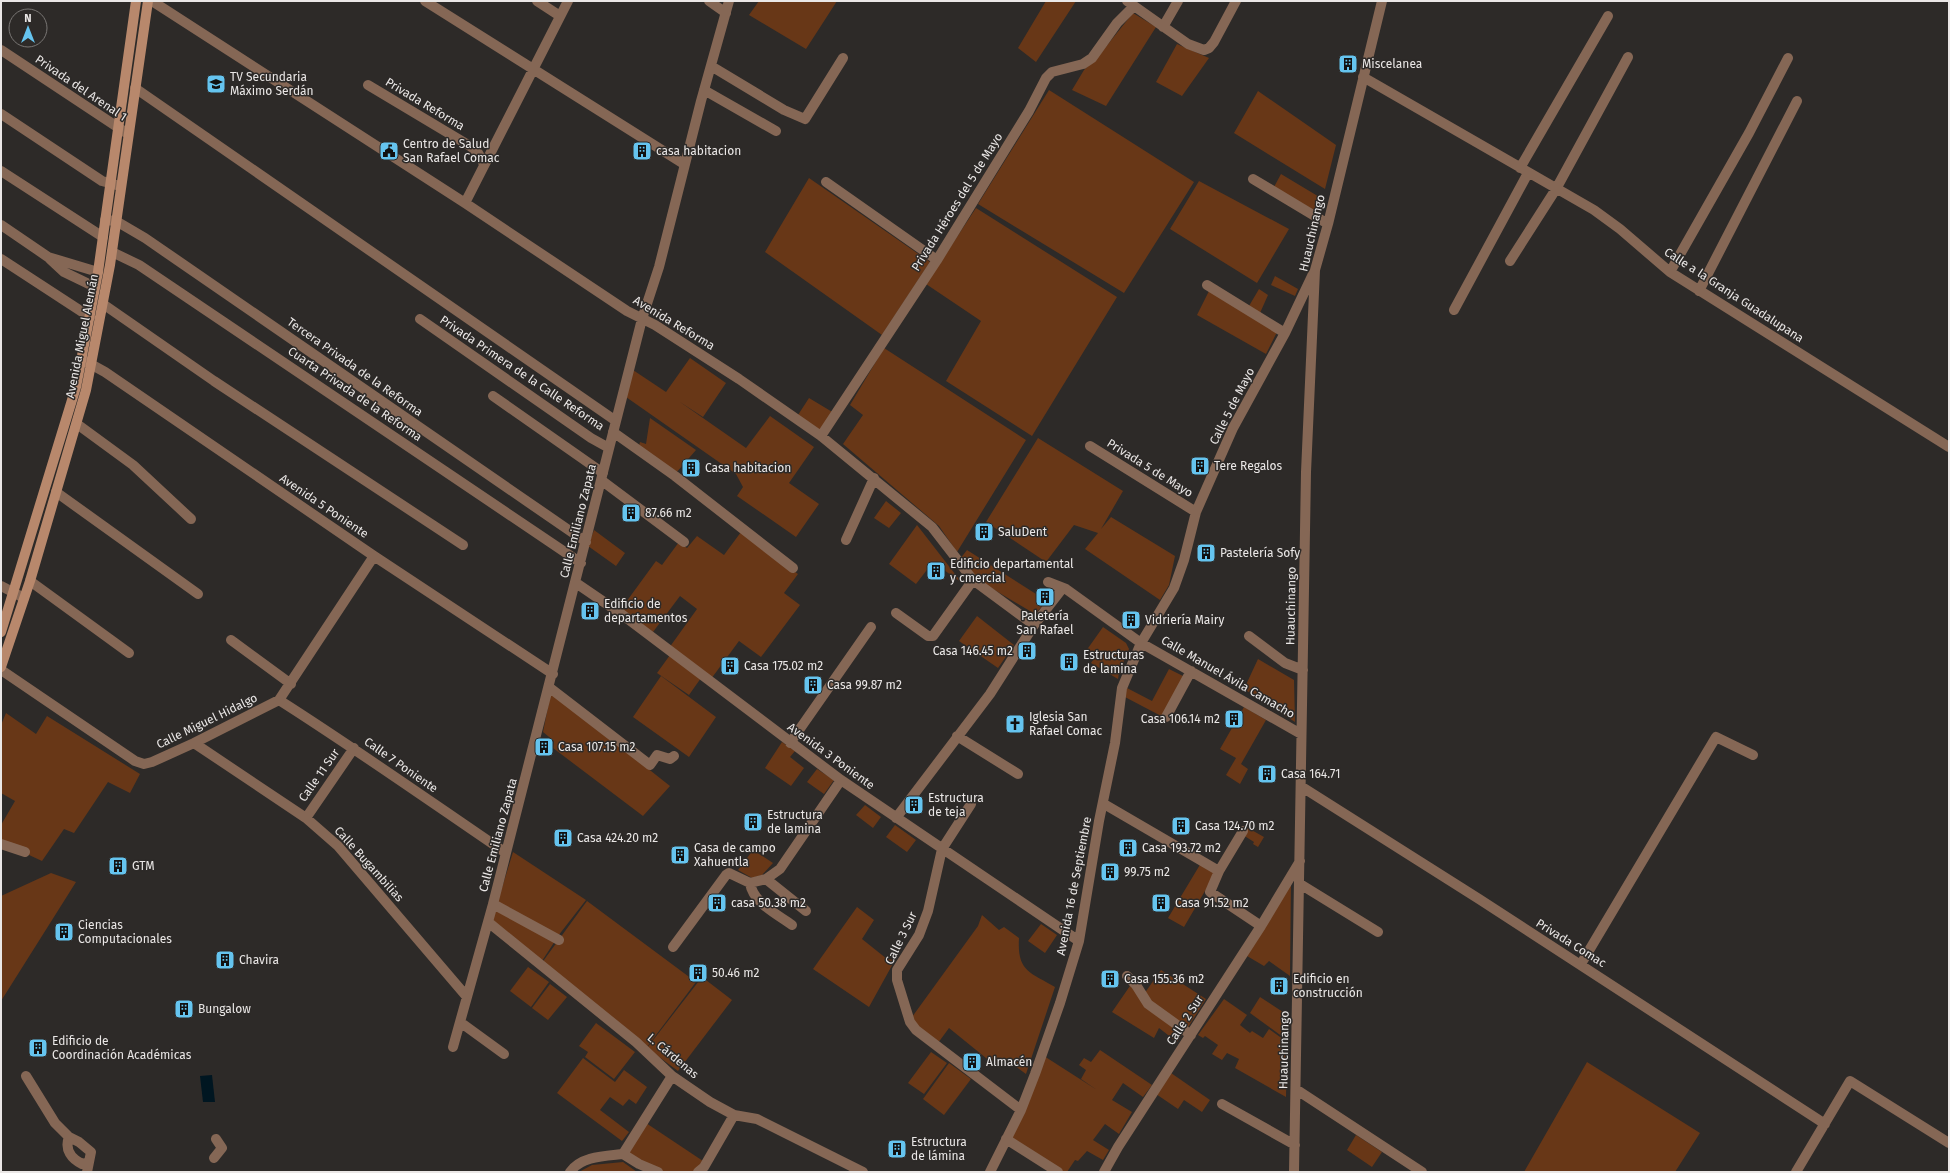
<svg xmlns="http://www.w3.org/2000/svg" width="1950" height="1173" viewBox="0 0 1950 1173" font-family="'Fira Sans',sans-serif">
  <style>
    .green { fill: #683717 }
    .water { fill: #001621 }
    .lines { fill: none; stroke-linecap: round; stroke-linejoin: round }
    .street { stroke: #856755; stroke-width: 10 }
    .secondary { stroke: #b8886c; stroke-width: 10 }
    .labels { text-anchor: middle; stroke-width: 3; stroke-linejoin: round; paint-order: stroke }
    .poi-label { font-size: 12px; fill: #eae7e6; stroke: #2d2a28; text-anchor: start }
    .street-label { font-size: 12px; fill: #eae7e6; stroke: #2d2a28 }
  </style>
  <rect width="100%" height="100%" fill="#2d2a28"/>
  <path class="green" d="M759,1H837L806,49L749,15Z
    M1046,1H1076L1036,62L1018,48Z
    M1133,13L1156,27L1106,106L1072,90L1084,70L1096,59Z
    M1177,44L1209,58L1182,96L1156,82Z
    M1049,90L1194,182L1124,293L978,204Z
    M1258,91L1336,145L1325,189L1234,133Z
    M1281,174L1321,198L1317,212L1274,187Z
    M809,178L930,262L882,335L765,252Z
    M1199,181L1289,229L1257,283L1170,229Z
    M976,208L1117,297L1032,436L946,381L981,321L926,284Z
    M1275,276L1298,289L1295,296L1271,285Z
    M1259,289L1268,295L1260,313L1249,306Z
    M1209,291L1277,332L1266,354L1197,315Z
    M884,348L1026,440L957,552L939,526L843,444L863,415L850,405Z
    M690,358L726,383L703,417L680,402L746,448L770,416L814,447L789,483L819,504L796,537L737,496L743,487L736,474L626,397L633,370L666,392Z
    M809,398L834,413L821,432L798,415Z
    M650,418L696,450L676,473L639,446L640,442L646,444Z
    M1038,438L1123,491L1101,529L1111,517L1175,556L1169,585L1160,600L1085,549L1098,533L1074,525L1046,562L986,522Z
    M886,501L901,513L889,528L874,518Z
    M917,525L962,583L933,562L916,584L889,564Z
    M594,530L625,553L616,566L588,546Z
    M741,532L798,574L784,593L800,605L761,657L739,641L711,679L669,648L697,609L680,596L653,632L621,609L656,561L662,565L679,542L687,548L697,536L724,555Z
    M967,550L1047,601L1035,614L976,579L960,559Z
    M977,616L1014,645L998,668L959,641Z
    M1103,627L1126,643L1129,649L1119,673L1118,679L1091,663L1095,657L1086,651Z
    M670,655L701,678L689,695L657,673Z
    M1258,659L1294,680L1295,722L1244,689Z
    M1169,669L1185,677L1163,717L1123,696L1127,688L1152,701Z
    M661,676L716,717L689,757L633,717Z
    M551,692L670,786L643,816L553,748L554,741L543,732Z
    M1244,707L1266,720L1241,764L1248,769L1240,784L1226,775L1236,758L1220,749Z
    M6,713L36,734L47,716L140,774L130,793L108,782L74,833L64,829L42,861L1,842V825L15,801L1,793V725Z
    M782,742L795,751L790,757L804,768L791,786L765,768Z
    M817,769L834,780L824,794L807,782Z
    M865,805L881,817L873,828L856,815Z
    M895,825L916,840L907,852L886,837Z
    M1248,828L1264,837L1258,847L1253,844L1254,842L1243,835Z
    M753,850L773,863L762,875L752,878L738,870Z
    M513,852L586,900L558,936L497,904Z
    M1201,863L1216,872L1184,927L1168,918Z
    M51,873L76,882L1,1001V896Z
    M1291,882L1290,976L1269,961L1264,966L1247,956Z
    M587,901L696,982L647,1047L541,964Z
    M857,907L874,920L862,939L887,959L895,960L869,1007L813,969Z
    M496,910L555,941L540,964L491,923Z
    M982,915L999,930L1004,927L1019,938C1017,971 1029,972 1055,987L1026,1074L1004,1058L997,1067L949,1028L938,1043L919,1029L912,1017L978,926Z
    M1041,924L1057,935L1045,953L1028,941Z
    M528,967L549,982L531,1007L510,991Z
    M1161,970L1206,999L1187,1029L1151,1003L1144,994Z
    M702,977L732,1000L678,1071L647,1048Z
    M1132,983L1184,1032L1177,1042L1159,1028L1154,1038L1112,1012Z
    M550,984L567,997L548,1020L532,1008Z
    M1260,997L1286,1014L1287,1040L1250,1013Z
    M1224,999L1247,1015L1240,1025L1250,1033L1252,1031L1263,1038L1269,1029L1287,1042L1286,1097L1235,1068L1239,1059L1227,1053L1222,1060L1212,1054L1218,1045L1205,1036L1203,1038L1198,1035Z
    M596,1023L635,1052L614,1079L585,1057L588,1052L579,1046Z
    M1100,1050L1152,1085L1143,1097L1123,1083L1112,1100L1132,1112L1119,1134L1105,1124L1093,1140L1109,1150L1103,1160L1087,1151L1078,1161L1075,1160L1067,1172H1062L1010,1139L1044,1056L1097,1090L1081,1079L1086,1070L1079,1065L1084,1058L1091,1062Z
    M931,1052L947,1063L924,1094L908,1083Z
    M583,1058L615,1082L624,1070L647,1087L636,1104L629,1099L623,1106L610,1097L600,1110L629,1132L622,1141L557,1093Z
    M1587,1062L1700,1133L1675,1172H1524Z
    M949,1063L971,1079L944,1115L923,1099Z
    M1171,1073L1210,1100L1202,1112L1184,1100L1178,1109L1156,1094Z
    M646,1123L703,1161L694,1172H663L639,1162L627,1153Z
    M1356,1135L1382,1152L1372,1167L1347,1150Z
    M623,1162L637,1172H579L592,1165Z"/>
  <path class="water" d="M212,1075L215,1102H203L200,1076Z"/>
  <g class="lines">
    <path class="street" d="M152,1L465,203L627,311L655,325L739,379L821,436L932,527L973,580L1034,625
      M425,1L684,164
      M537,1L560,16
      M709,1L726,13
      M1127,1L1188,44L1204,50L1209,48L1214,42L1236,1
      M1163,27L1178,1
      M1,50L128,134
      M711,66L784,110L805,119L843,58
      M1363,77L1594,210L1620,229L1670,272L1949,447
      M368,85L470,146L478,153L484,164
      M135,88L616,421
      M704,90L776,131
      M1,114L102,181L120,186
      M1520,168L1608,16
      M1,171L103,237
      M1253,179L1328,224
      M826,182L937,260
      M465,203L568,1
      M105,220L116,221L145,238L586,542
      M1,225L48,257L98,272
      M112,252L139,265L581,563
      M1,259L90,317
      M50,259L64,272L95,287
      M1510,261L1556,189L1628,57
      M1670,272L1749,133L1788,58
      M1207,285L1285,333
      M1699,291L1797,101
      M103,304L214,381L463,545
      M1454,310L1528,173
      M420,319L591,438L609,448
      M85,361L105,372L374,556L553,674
      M493,396L603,473
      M77,424L133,465L191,519
      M613,432L675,476L793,568
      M821,436L937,260L1029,111L1046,78L1052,72L1083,64L1092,58L1117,23L1134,6
      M1090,446L1196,512
      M601,480L684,542
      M56,492L198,594
      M846,540L874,478
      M30,581L129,653
      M1048,582L1066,589L1141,643L1301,734
      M576,583L620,613L841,780L1079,941
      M1,586L24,598
      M896,613L928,636H933L973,580
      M1249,636L1285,663L1303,670
      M231,640L291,684
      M1,670L135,761L144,764L152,762L194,743L279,700L374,556
      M550,688L650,765L657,755L670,759L674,756
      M279,700C356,749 431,802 506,853
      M1166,717L1191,671
      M957,736L1018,774
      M194,743L306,818L338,846L467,997
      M790,743L871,627
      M1302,787L1479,899L1825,1124
      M971,804L942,849L928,911L919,935L897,970V980L910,1022L916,1030L1021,1110
      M1104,804L1219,871
      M306,818L354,748
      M896,818L990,694L1034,625L1062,589
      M1243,831L1219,871L1210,892L1261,926
      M1,844L25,852
      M766,879L806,911
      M750,883C753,903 777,914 792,925
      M1300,884L1378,932
      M493,904L559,940
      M488,922L636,1042L672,1076L710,1102L734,1115L757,1119L863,1172
      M673,947L726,875L729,873L750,883L766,879L780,869L841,780
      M1581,964L1716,737L1753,755
      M1127,976L1136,985L1148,1004L1191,1035
      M460,1022L504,1054
      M453,1047L493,904L642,319L659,267L701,101L729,1
      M26,1076L55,1123L69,1137L79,1142L91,1152L87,1172
      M1297,1090L1422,1172
      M1222,1104L1295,1145
      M69,1137C64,1150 72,1159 82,1164L89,1162
      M1006,1139L1058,1172
      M214,1158L222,1148L216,1139
      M570,1172C581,1156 605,1156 623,1154
      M658,1172L639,1164L623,1154L672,1076
      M698,1172L704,1167L734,1115
      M990,1172L1021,1110L1035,1074L1060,1003L1079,941L1099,821L1115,743L1122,688L1141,643L1174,588L1184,560L1196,512L1233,428L1285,333L1313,274
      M1104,1172L1118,1147L1261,926L1300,861
      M1294,1172L1306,472L1315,270L1328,224L1382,1
      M1796,1172L1850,1081L1949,1143"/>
    <path class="secondary" d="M1,632L76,387L98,272L136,1
      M1,667L30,581L86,390L110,265L148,1"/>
  </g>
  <defs>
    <g id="building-square" transform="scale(1)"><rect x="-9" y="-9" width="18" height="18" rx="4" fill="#65c4ef" stroke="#2d2a28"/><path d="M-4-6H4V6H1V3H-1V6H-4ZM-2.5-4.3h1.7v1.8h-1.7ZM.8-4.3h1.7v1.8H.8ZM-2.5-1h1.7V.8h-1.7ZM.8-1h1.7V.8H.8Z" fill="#111"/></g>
    <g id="school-square" transform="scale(1)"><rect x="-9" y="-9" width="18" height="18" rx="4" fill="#65c4ef" stroke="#2d2a28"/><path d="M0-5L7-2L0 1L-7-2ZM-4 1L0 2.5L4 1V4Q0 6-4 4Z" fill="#111"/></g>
    <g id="civic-square" transform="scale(1)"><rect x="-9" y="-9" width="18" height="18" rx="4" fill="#65c4ef" stroke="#2d2a28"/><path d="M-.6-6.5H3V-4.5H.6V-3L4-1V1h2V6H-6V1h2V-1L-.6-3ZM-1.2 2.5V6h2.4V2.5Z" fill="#111"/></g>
    <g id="church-square" transform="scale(1)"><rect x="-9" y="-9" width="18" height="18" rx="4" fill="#65c4ef" stroke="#2d2a28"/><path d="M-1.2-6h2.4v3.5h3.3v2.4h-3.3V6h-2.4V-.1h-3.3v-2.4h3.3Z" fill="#111"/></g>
  </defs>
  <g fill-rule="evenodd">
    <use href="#building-square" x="1348" y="64"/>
    <use href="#school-square" x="216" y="84"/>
    <use href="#civic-square" x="389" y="151"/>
    <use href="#building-square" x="642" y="151"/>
    <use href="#building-square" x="1200" y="466"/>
    <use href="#building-square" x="691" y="468"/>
    <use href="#building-square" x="631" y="513"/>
    <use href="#building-square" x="984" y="532"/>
    <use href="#building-square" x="1206" y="553"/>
    <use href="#building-square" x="936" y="571"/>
    <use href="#building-square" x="1045" y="597"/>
    <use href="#building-square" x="590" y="611"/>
    <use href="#building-square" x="1131" y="620"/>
    <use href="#building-square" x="1027" y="651"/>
    <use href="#building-square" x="1069" y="662"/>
    <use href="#building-square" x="730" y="666"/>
    <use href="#building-square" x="813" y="685"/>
    <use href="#building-square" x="1234" y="719"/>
    <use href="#church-square" x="1015" y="724"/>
    <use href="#building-square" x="544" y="747"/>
    <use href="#building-square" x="1267" y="774"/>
    <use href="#building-square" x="914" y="805"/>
    <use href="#building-square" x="753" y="822"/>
    <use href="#building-square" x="1181" y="826"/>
    <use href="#building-square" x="563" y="838"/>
    <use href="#building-square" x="1128" y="848"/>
    <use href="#building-square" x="680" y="855"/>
    <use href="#building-square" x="118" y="866"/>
    <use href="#building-square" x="1110" y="872"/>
    <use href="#building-square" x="717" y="903"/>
    <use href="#building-square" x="1161" y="903"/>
    <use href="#building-square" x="64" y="932"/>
    <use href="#building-square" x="225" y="960"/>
    <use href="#building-square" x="698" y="973"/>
    <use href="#building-square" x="1110" y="979"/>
    <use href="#building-square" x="1279" y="986"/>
    <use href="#building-square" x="184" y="1009"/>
    <use href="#building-square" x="38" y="1048"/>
    <use href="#building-square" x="972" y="1062"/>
    <use href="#building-square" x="897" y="1149"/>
  </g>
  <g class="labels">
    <g class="poi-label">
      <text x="1362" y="68">Miscelanea</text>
      <text x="230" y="81">TV Secundaria<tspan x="230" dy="14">Máximo Serdán</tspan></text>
      <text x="403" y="148">Centro de Salud<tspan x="403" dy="14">San Rafael Comac</tspan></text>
      <text x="656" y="155">casa habitacion</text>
      <text x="1214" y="470">Tere Regalos</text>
      <text x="705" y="472">Casa habitacion</text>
      <text x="645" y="517">87.66 m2</text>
      <text x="998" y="536">SaluDent</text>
      <text x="1220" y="557">Pastelería Sofy</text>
      <text x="950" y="568">Edificio departamental<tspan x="950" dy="14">y cmercial</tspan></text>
      <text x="604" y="608">Edificio de<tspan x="604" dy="14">departamentos</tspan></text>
      <text x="1045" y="620" text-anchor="middle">Paletería<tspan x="1045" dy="14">San Rafael</tspan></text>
      <text x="1145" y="624">Vidriería Mairy</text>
      <text x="1013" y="655" text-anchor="end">Casa 146.45 m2</text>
      <text x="1083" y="659">Estructuras<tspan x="1083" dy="14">de lamina</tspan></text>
      <text x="744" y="670">Casa 175.02 m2</text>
      <text x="827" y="689">Casa 99.87 m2</text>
      <text x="1029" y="721">Iglesia San<tspan x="1029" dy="14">Rafael Comac</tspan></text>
      <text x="1220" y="723" text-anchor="end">Casa 106.14 m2</text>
      <text x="558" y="751">Casa 107.15 m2</text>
      <text x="1281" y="778">Casa 164.71</text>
      <text x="928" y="802">Estructura<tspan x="928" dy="14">de teja</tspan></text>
      <text x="767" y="819">Estructura<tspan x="767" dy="14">de lamina</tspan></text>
      <text x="1195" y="830">Casa 124.70 m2</text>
      <text x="577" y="842">Casa 424.20 m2</text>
      <text x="694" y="852">Casa de campo<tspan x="694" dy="14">Xahuentla</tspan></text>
      <text x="1142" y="852">Casa 193.72 m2</text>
      <text x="132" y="870">GTM</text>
      <text x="1124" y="876">99.75 m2</text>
      <text x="731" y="907">casa 50.38 m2</text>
      <text x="1175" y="907">Casa 91.52 m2</text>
      <text x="78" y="929">Ciencias<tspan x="78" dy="14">Computacionales</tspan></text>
      <text x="239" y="964">Chavira</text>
      <text x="712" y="977">50.46 m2</text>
      <text x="1124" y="983">Casa 155.36 m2</text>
      <text x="1293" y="983">Edificio en<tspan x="1293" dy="14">construcción</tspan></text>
      <text x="198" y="1013">Bungalow</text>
      <text x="52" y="1045">Edificio de<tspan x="52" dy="14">Coordinación Académicas</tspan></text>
      <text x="986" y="1066">Almacén</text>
      <text x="911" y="1146">Estructura<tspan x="911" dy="14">de lámina</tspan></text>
    </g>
    <g class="street-label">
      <text transform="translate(81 88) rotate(34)" y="4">Privada del Arenal 1</text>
      <text transform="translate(425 104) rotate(31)" y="4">Privada Reforma</text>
      <text transform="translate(957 202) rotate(-58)" y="4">Privada Héroes del 5 de Mayo</text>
      <text transform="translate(1312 233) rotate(-77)" y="4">Huauchinango</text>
      <text transform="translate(1734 295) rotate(33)" y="4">Calle a la Granja Guadalupana</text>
      <text transform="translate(674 323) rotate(31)" y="4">Avenida Reforma</text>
      <text transform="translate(82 336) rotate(-79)" y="4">Avenida Miguel Alemán</text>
      <text transform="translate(355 367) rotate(35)" y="4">Tercera Privada de la Reforma</text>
      <text transform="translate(522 373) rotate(34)" y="4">Privada Primera de la Calle Reforma</text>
      <text transform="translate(355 394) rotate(34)" y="4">Cuarta Privada de la Reforma</text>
      <text transform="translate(1232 406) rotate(-63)" y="4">Calle 5 de Mayo</text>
      <text transform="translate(1150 468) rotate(32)" y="4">Privada 5 de Mayo</text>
      <text transform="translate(324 506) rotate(34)" y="4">Avenida 5 Poniente</text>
      <text transform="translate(578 521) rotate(-76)" y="4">Calle Emiliano Zapata</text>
      <text transform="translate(1291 606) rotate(-89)" y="4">Huauchinango</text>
      <text transform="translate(1228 677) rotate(30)" y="4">Calle Manuel Ávila Camacho</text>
      <text transform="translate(207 721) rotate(-26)" y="4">Calle Miguel Hidalgo</text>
      <text transform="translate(831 756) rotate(36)" y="4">Avenida 3 Poniente</text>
      <text transform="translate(401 765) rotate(35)" y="4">Calle 7 Poniente</text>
      <text transform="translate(319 775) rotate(-55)" y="4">Calle 11 Sur</text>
      <text transform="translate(498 835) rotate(-75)" y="4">Calle Emiliano Zapata</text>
      <text transform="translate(369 864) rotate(48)" y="4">Calle Bugambilias</text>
      <text transform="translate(1074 886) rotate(-79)" y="4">Avenida 16 de Septiembre</text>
      <text transform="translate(901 938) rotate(-64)" y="4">Calle 3 Sur</text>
      <text transform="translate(1571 943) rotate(32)" y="4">Privada Comac</text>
      <text transform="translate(1185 1020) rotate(-57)" y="4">Calle 2 Sur</text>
      <text transform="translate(1284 1050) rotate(-89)" y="4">Huauchinango</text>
      <text transform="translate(673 1056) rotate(40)" y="4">L. Cárdenas</text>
    </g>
  </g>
  <rect width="1950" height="1173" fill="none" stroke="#eae7e6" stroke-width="4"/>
  <g transform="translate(28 28)"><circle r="19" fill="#2d2a28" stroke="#797674"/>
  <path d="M0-3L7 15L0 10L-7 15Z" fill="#65c4ef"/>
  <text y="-6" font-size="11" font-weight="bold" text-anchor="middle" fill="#eae7e6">N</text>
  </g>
</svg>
